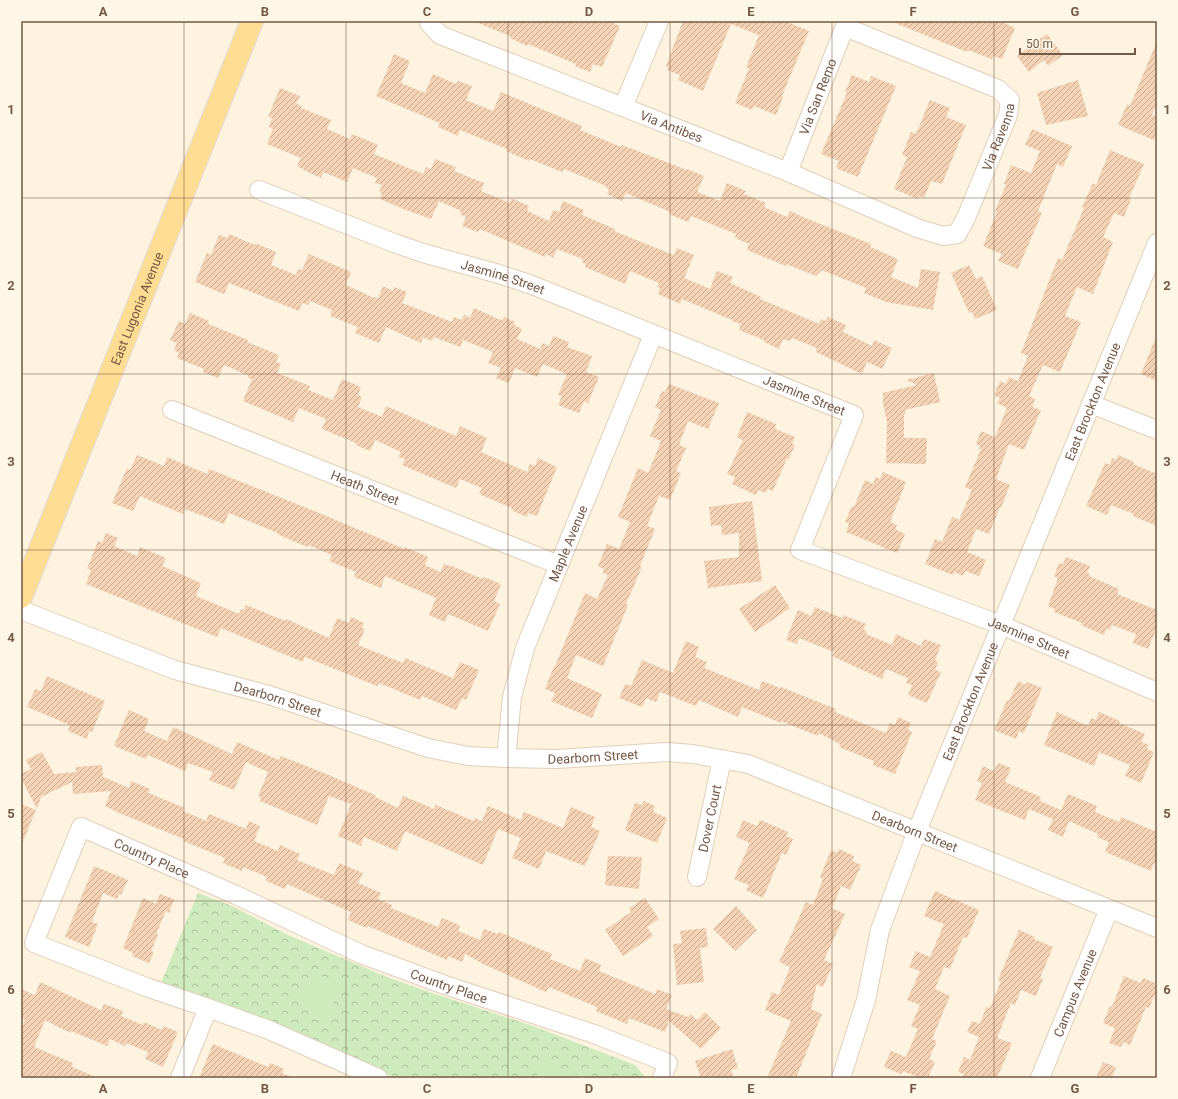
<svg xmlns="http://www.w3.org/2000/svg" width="1178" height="1099" viewBox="0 0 1178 1099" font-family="Roboto,sans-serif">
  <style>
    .forest { fill: url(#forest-crowns) }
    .pitch { fill: #cdebbd }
    .building { fill: url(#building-hatch) }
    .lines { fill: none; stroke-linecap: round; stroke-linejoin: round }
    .minor-casing { stroke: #e1cfba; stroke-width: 20 }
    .major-casing { stroke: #e0dad6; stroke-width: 24 }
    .minor { stroke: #fff; stroke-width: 18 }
    .major { stroke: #ffde94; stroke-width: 22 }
    .grid { fill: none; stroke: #745946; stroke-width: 1; stroke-opacity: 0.55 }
    .labels { text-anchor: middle; stroke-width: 3.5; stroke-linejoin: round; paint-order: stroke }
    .street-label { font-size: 13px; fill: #745946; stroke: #fff7e6 }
    .neatline { fill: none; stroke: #745946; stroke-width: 1.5 }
    .grid-label { font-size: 13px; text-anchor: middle; font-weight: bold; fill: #745946 }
  </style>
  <defs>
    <pattern id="forest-crowns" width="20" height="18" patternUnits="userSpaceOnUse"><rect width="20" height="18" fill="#cdebbd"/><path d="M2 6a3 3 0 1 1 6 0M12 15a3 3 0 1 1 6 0" fill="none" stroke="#abc19b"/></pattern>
    <pattern id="building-hatch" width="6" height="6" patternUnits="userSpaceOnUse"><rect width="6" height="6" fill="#f4d2b5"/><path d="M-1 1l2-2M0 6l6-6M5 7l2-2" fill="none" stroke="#caad95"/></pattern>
  </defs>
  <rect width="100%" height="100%" fill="#fdf3df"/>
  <path class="forest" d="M198,893L232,906L288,935L387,977L429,992L533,1026L635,1065L646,1078H395L321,1043L266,1020L161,983Z"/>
  <path class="pitch" d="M311,972L341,984L328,1017L298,1004Z
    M542,1061L585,1078H536Z"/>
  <path class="building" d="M473,21H608L620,26L602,67L593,64L590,72L575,66L576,64L528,44L527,46L510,38V36Z
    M683,21H785L809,31L782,96L783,97L776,115L754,106L752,110L735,103L749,68L746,67L759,35L731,24L703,91L678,80L680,75L667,70L669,67L666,66Z
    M890,21H1000L1015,28L1002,59L993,56L992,59L968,50L967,52Z
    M1047,34L1063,55L1048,66L1044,60L1029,72L1017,56Z
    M1157,41V102L1152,115L1157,117V132L1154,140L1118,125L1127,104L1130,106Z
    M394,54L410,61L401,83L425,93L433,74L456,84L458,81L472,86L466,100L493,111L501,92L582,126L580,130L621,147L622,145L687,170V169L704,176L697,192L720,201L727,183L746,191L744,194L766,203L764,207L787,217L790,211L805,218L871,244L870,247L898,259L891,277L918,288L921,269L940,272L933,310L886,302L864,293L866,288L822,270L816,276L786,264V266L747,250L749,244L735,238L736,234L691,216L688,222L669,214L670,212L626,193L622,201L607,194L609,189L605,187L606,186L564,169L562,172L530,159L529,161L506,151L507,149L460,130L458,136L438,127L440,123L376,96Z
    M852,75L869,82L871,76L896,86L858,177L836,168L839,161L821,154L847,93L845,92Z
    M1078,80L1088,116L1046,125L1037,93Z
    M280,88L300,96L296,104L302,106L301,108L331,120L327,129L350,139L352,134L378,145L374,154L423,174L426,167L431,169L435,159L456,167L454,171L484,183L481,191L510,203L511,198L529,206L527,211L549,221L553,210L559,212L563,201L584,210L582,215L615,229L614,231L666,252L674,255L677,248L694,255L684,278L710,289L717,271L733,277L730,283L761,297L760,299L819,324L821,319L826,321L828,317L846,325L843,332L872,346L874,340L892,348L882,369L867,362L862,374L816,352L817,348L792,338L790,341L783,339L779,349L764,342V340L739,330L741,324L732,321V320L682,299L680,304L658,294L660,288L657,287L659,283L630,271L625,284L585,267L586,264L582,262L583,259L557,249L553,258L546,254L545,257L480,229L478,232L462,226L466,217L460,214L461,211L439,201L431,219L401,208L380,199L382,193L379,192L382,185L375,183L377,178L353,168L347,182L323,172L321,178L308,172L297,166L301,158L267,144L273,129L269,127L272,118L268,117Z
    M930,100L950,108L946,117L966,125L942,184L931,181L924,198L919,196L918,199L894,189L907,157L902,155L911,132L916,134Z
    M1032,129L1072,146L1063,167L1057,164L1038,211L1042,213L1018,269L998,261L1002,254L983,246L997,212L995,211L1006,185L1004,184L1011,165L1031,173L1040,151L1025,145Z
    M1110,150L1144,164L1129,198L1131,199L1124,217L1114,213L1103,237L1113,242L1093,294L1077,287L1065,316L1081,322L1060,372L1043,365L1029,396L1035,399L1032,407L1041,410L1024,450L1009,444L996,479L1010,485L1001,508L1000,507L989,534L976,529L967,552L986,560L979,576L965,571L963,576L954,572L953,575L925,564L935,539L942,542L952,517L959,520L972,490L965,487L981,449H979L980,446L976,444L981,431L995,437L1007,408L997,403L1000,398L994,395L1000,381L1006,384L1009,377L1018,381L1028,356L1021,353L1049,281L1058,258L1062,260L1084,208L1082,207L1093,183L1096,185Z
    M229,234L255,245V243L276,252L271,265L296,275L298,269L302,270L309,254L351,272L346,285L374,298L375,297L378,298L383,286L393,291L394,287L407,292L402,303L452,322L454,317L462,320L464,315L470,318L474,308L498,319L503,320L504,317L515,322L514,325L522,329L517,339L540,349L543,343L549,346L553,336L569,342L567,347L592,356L586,372L599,377L588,403L584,401L579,413L558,405L562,396L558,395L567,374L543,364L537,377L515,368L509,383L496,378L501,368L488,363L493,352L463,340L460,347L434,337L432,341L423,337L421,343L386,327L379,343L355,333L358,327L330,316L332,310L310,301L308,305L302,303L299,311L229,283L224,294L195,282L207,253L211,255L219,235L227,238Z
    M969,265L976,279L982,276L997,310L975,319L972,312L969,313L951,273Z
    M190,313L209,321L208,324L248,340L247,342L279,355L276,362L281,364L277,373L310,386L308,390L333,400L342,379L361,387L358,395L362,397L358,407L382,417L386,406L456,436L460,426L487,438L481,452L527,472L530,464L535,466L538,458L557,467L537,516L528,513L527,517L511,510L512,508L479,494L482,488L460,479L456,488L402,465L405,459L398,457L401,452L375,440L370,451L356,445V443L322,429L326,419L299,408L293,422L243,401L252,379L248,378L249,376L224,365L218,378L203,372L204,369L177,358L179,353L174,350L177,343L170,340L179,321L185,324Z
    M1156,337H1157V381L1141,374Z
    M934,373L940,402L905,410L906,414H904V438H927L926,464L886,463L887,422L883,403V393L917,385L906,380Z
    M669,384L719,403L708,429L688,421L679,445L686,448L676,471L681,473L670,500L659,496L647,526L655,529L640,566L642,567L626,604L628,605L603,666L576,655L567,678L602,694L592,718L551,701L555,693L545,689L554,666H555L585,593L597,599L608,575L603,573L604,569L598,566L607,544L619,549L630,522L618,517L638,468L648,473L661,441L650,436L661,410L655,407L662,391L665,392Z
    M747,412L776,424L775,429L795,437L792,444L795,445L789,459L787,458L773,491L768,489L766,493L758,490L756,495L732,484L735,477L727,474L743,440L737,437Z
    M137,455L164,466L167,457L207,474L209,469L314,511L405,549V547L428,557L425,565L440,572L444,564L449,566V565L483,579L484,577L501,584L494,601L500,604L488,631L448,614L445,622L429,615L436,598L385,576L381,588L354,577L356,572L329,561L332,555L308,545L307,547L277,534L278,533L229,513L224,524L185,509L183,514L140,496L133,511L112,503L127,468L130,470Z
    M1118,455L1134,462L1133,464L1157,474V526L1133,516L1134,514L1111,505L1107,515L1086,506L1105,463L1110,465L1112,458L1116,460Z
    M883,472L906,482L890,522L897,525L895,529L905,534L897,553L846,532L849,523L845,522L852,506L854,507L865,480L873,484L876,477L880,479Z
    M752,501L762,581L708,588L704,561L739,557V533L722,535L721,525L711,526L709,507Z
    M106,533L118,538L114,546L137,556L140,547L166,558L162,566L201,583L196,596L239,614L241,609L244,610L246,605L285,621L286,619L329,638L337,618L349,623L351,617L364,623L362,628L365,629L358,645L403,663L405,658L453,678L460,662L479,670L466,700L462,698L456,710L422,696L420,700L379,683L377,686L305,657L303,662L221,628L217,637L86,584L91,570L87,569L98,541L102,543Z
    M1066,557L1090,566L1087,573L1090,574L1089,576L1119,589L1117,594L1157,610V628L1148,649L1133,643L1136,634L1112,625L1110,630L1107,628L1104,635L1081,625L1082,623L1054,612L1055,609L1048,606L1058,578L1054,576L1059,563L1063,564Z
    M775,585L790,608L755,632L739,609Z
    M815,607L842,618L843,615L866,624L863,630L867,631L866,634L892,645L896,634L921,646L924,639L941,645L935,660L938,662L935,670L941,672L927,703L908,695L912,685L906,683L908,678L886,669L882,679L832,656L834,652L799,638L797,644L786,640L798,610L811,616Z
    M686,641L699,647L695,657L707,662L704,668L759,690L762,681L780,688L781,687L836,709L835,712L886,733L890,723L895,725L898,717L911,723L908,730L912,732L895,774L873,765L874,761L839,747L840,744L819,733L818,736L781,721V723L742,707L738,717L699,700L696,706L660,692L656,702L646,698L642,707L619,698L625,684L631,686L642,660L673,673Z
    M47,676L105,701L92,732L89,731L87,739L68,731L70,725L27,707L35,689L41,691Z
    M1018,681L1025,685L1027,682L1042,688L1024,733L1019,731L1016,739L994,730L1007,700L1009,701Z
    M129,710L149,719L144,731L167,741L173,727L232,754L237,742L279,760L281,756L319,771L375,795V797L398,808L403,796L434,809L436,805L474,821L475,818L482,821L488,806L521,820L524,812L563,828L571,807L595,817L591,827L600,831L585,866L546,851L539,869L512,858L521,838L498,829L483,865L405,831L397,851L364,837L361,846L338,836L351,804L329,796L317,825L260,801L261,797L258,796L268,772L246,762L234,790L209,780L213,772L188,763L185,771L148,755L146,759L114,746Z
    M1057,712L1088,726L1091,718L1096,720L1099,712L1120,721L1119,723L1145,734L1141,742L1149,745L1147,749L1154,752L1141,783L1125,776L1130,765L1099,752L1094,766L1044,745Z
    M42,752L54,774L76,772V767L102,765L103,777L129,788L131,781L150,789L148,793L185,808L183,811L206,821L209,814L246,829L249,821L260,826L254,841L278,851L280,845L300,854L297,860L334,875L339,863L363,873L358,883L381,893L378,899L392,905L391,908L438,927L442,918L460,925L458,931L480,940L484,929L498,934L499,932L552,954L550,959L580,971L585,958L601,965L599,971L655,994L657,989L672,995L666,1009L688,1017L691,1014L697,1020L705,1012L721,1028L701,1049L669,1021L665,1032L629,1018L627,1024L596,1011L597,1007L549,987L546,992L485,965L465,954L462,962L448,956L447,960L368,926L367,928L348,920L351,912L287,884L285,889L266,881L267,877L243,867L242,871L223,863L225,858L183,841L184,839L119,813L105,806L111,791L73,794L72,782L41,797L37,809L21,778V774L31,769L26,760Z
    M998,763L1011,768L1005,782L1041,797L1040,801L1061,810L1068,794L1097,806L1095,812L1119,822L1121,817L1157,832V864L1154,863L1151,871L1105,852L1109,842L1097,837L1098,834L1069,821L1063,837L1048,830L1053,819L1029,809L1025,820L975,800L982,783L977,781L983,766L994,771Z
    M644,801L655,806L653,812L667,818L657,843L625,830L635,803L642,805Z
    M21,804L36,810L21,846Z
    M743,820L757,826L760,820L788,832L786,836L793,839L786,855L782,853L763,898L746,890L749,885L734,879L750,843L736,837Z
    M839,849L854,856L852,861L861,865L850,890L841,886L832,908L845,914L824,960L833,964L823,987L817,984L811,1009L822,1014L796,1078H767L791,1021L765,1010L772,992L779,995L790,967L779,962L806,902L813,905L823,879L820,877L831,850L837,853Z
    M608,856L642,857L639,889L605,885Z
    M94,866L128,880L121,895L119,894L117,899L103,893L92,922L98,924L89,947L65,937Z
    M935,891L979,910L967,938L963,937L950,969L944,967L935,989L950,996L932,1039L937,1041L929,1059L935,1062L928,1078H921L903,1071L901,1074L884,1067L891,1051L906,1057L918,1029L911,1026L920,1005L907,1000L920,971L909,967L916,951L930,957L944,924L924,916Z
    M160,894L174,899L169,913L166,911L156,934L158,935L151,951L154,952L149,963L132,956L133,953L123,948L143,898L156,904Z
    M645,898L659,919L647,927L653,936L623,956L605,930L631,912L629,908Z
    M736,906L757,930L735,951L713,929Z
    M706,928L708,947L700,948L704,982L677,985L673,944L682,943L680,931Z
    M1019,930L1035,937L1034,939L1053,947L1040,978L1043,979L1036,996L1021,990L1015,1005L1011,1003L997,1038L1012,1043L997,1078H962L964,1074L958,1072L964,1057L970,1060L979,1037L967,1032L972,1021L980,1024L986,1007L990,1008L1001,981L998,980Z
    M1124,976L1141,983L1143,978L1157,984V990L1149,1008L1146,1007L1130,1045L1123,1042L1121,1047L1109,1043L1115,1028L1103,1023L1110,1006L1112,1007Z
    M40,982L101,1010L104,1004L123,1011L121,1016L143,1025L144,1022L162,1030L163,1026L178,1032L163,1067L145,1059L148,1052L126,1043L125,1046L110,1039L107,1046L71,1031V1033L58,1027L45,1020L34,1047L73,1063L72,1067L98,1078H21V1029L25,1020L21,1018V989L35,995Z
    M213,1044L268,1067L270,1063L284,1069L282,1073L294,1078H199Z
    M732,1049L738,1068L731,1070L734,1078H701L695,1061Z
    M1103,1062L1116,1067L1112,1078H1096Z"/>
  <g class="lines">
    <g class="minor-casing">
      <g id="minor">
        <path id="s1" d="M429,21V23L440,35L788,172L917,228L943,236L957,234L966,218L1008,115L1010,100L998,89L845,27"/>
        <path d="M623,107L659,21"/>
        <path id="s2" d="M788,172L847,21"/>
        <path id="s3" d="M259,190L394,243L423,253L499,274L532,285L854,415L800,550L1001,625L1157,692"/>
        <path d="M1091,404L1157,430"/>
        <path id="s4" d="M172,410L559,565"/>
        <path id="s5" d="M21,610L175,670L269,695L428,748L468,756L506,758L557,759L666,752L693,754L748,764L1157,928"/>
        <path id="s6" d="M506,758L512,697L525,648L653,335"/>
        <path id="s7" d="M697,877L722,759"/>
        <path d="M180,1078L208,1008"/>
        <path id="s8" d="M378,1078L269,1030L208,1008L146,987L34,943L81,827L236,895L361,954L445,985L594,1034L668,1063L662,1078"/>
        <path id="s9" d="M841,1078L866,1000L880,930L917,831L1157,243"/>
        <path id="s10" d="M1040,1078L1109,909"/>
      </g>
    </g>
    <g class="major-casing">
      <g id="major">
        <path id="s11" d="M21,597L252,21"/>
      </g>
    </g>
    <use href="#minor" class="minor"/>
    <use href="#major" class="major"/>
  </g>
  <path class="grid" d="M184,21V1078M346,21V1078M508,21V1078M670,21V1078M832,21V1078M994,21V1078M21,198H1157M21,374H1157M21,550H1157M21,725H1157M21,901H1157"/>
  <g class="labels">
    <g class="street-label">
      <text dy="5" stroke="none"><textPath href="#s2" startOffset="81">Via San Remo</textPath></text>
      <text dy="5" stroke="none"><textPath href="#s1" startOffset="267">Via Antibes</textPath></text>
      <text dy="5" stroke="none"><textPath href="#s1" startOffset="680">Via Ravenna</textPath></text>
      <text dy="5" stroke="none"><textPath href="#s3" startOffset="259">Jasmine Street</textPath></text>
      <text dy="5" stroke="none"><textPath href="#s11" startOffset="311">East Lugonia Avenue</textPath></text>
      <text dy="5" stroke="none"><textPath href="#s3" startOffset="583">Jasmine Street</textPath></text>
      <text dy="5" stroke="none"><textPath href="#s9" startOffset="723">East Brockton Avenue</textPath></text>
      <text dy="5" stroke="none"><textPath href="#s4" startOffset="208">Heath Street</textPath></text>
      <text dy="5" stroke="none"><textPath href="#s6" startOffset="225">Maple Avenue</textPath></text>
      <text dy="5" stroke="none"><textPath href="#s3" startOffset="1027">Jasmine Street</textPath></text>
      <text dy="5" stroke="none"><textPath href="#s5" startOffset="272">Dearborn Street</textPath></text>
      <text dy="5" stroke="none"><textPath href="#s9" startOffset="399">East Brockton Avenue</textPath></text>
      <text dy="5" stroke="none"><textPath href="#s5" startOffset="596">Dearborn Street</textPath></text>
      <text dy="5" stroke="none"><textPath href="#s7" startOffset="60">Dover Court</textPath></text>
      <text dy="5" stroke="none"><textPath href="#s5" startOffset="932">Dearborn Street</textPath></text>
      <text dy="5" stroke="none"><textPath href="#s8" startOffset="572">Country Place</textPath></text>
      <text dy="5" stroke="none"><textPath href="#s8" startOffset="896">Country Place</textPath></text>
      <text dy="5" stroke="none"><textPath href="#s10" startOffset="92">Campus Avenue</textPath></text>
    </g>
  </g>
  <rect width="1178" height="1099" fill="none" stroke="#fff7e6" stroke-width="44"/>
  <path d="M1020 48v6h115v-6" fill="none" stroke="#745946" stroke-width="2"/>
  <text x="1026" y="48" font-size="12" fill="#745946" stroke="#fff7e6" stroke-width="3" paint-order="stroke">50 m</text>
  <rect x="22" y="22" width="1134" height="1055" class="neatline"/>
  <g class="grid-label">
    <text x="103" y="16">A</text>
    <text x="265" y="16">B</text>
    <text x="427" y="16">C</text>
    <text x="589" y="16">D</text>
    <text x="751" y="16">E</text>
    <text x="913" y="16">F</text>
    <text x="1075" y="16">G</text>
    <text x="11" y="114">1</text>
    <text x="1167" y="114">1</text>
    <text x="11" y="290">2</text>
    <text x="1167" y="290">2</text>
    <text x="11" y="466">3</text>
    <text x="1167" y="466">3</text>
    <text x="11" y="642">4</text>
    <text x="1167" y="642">4</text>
    <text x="11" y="818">5</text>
    <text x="1167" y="818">5</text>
    <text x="11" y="994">6</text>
    <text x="1167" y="994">6</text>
    <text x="103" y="1093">A</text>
    <text x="265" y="1093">B</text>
    <text x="427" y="1093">C</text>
    <text x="589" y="1093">D</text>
    <text x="751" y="1093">E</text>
    <text x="913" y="1093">F</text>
    <text x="1075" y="1093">G</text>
  </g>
</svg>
